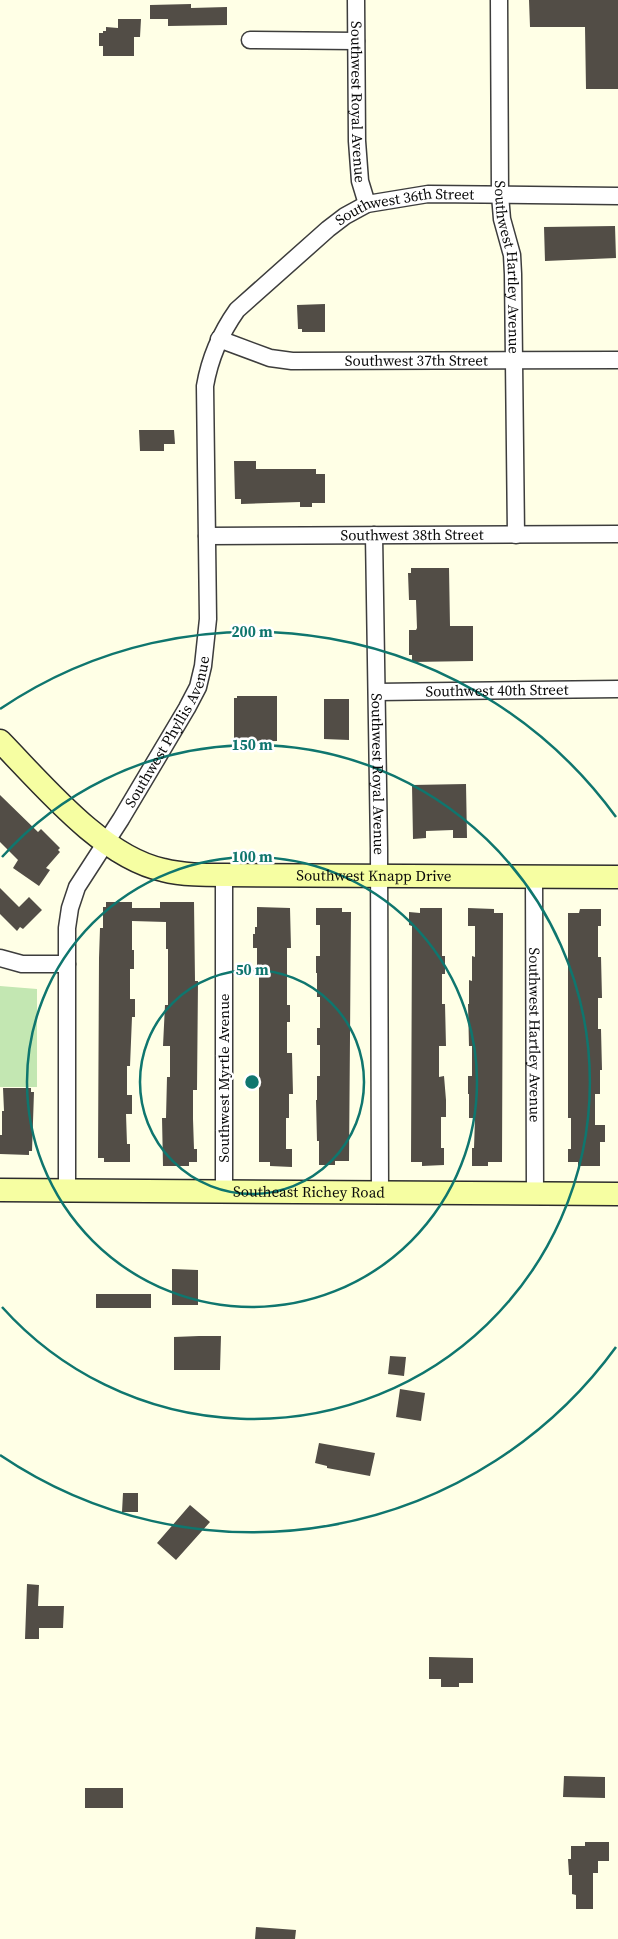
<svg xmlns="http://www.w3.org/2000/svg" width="618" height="1939" viewBox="0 0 618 1939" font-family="'Source Serif 4',serif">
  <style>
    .green { fill: #c3e7b2 }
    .building { fill: #524d46 }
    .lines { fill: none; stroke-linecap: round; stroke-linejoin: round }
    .street-casing { stroke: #3d3d3d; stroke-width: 19 }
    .secondary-casing { stroke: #2c2c2c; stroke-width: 25 }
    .street { stroke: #fff; stroke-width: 16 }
    .secondary { stroke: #f6fea2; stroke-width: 22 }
    .ring { fill: none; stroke: #0f766e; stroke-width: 2.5 }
    .labels { text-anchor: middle; stroke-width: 5; stroke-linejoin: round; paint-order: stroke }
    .street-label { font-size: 15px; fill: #0a0a0a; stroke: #fff }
    .centre { fill: #0f766e; stroke: #fff; stroke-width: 2.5 }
    .ring-label { font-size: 15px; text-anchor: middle; font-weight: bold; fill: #0f766e; stroke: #fff; stroke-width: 5; stroke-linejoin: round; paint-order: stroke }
  </style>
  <rect width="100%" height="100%" fill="#ffffe6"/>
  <path class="green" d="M0,986L37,989V1087H0Z"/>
  <path class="building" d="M529,0H618V89H586L585,27H530Z
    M191,4V8L227,7V25L168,26V19H150V5Z
    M118,19H141L140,37H134V56H103V46H99V33H103V31H106V27L118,28Z
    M615,226L616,258L545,261L544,227Z
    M325,304V332H302V329H298L297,305Z
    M139,430H174L175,444H164V451H140Z
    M234,461H256V469H316V474H325V503H312V507H300V502L241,504V499H235Z
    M411,568H449L450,626H473V661L412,662V655H409V630H416L417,628L416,600H409L408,573H411Z
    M237,696H277V741L240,742V739H234V698H237Z
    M324,699H349V740L324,739Z
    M466,784L467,838H453V830L426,831V838L413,839L412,785Z
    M0,795L38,832L41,829L60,848L58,850L60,852L46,868L50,870L39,886L13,868L18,860L0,842Z
    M0,888L19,907L29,897L42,910L23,929L20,927L17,931L0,914Z
    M106,902H132V908H160V902H194L195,981H198L197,1090H193V1119L194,1149H197V1162H189V1166H163L162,1118H166L167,1077H170V1046H163L165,1005H168V949H166V922L132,921V950H134V969H130V999H135V1017H132L130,1066H127V1095H132V1114H126L127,1144H130V1162H104V1158H98L99,958L100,928H103V907H106Z
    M257,907L290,908L291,948H287V1005H290V1022H287V1053H292L293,1094H289V1118H286V1149H292V1167L270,1166V1162H259V969H257V948H253V934H255V927H257Z
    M316,908H342V912H351L349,1161H335V1165H319V1141H317L316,1100H317V1076H320V1045H317V1028H320V997H317V973H316V956H320V925H316Z
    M420,908H442V956H445V974H442V1004H445L446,1046H439V1077L444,1076L446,1100V1117H441V1148H444V1165L422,1166V1162H411L412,926L409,925V912L420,913Z
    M468,908L494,909V913H503L502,1162H488V1166H472V1148H474L475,1118H469V1094H468V1076H472V1046H469L468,1004H469V980L472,981V956L475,957V926H468Z
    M580,909H601V926H598V957H601L602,998H598V1029H601L602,1070H600V1094H595V1125H605V1142H600V1166H578V1162H568V1149H571V1118H568V913H579Z
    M3,1088H31V1092H34L32,1151H29V1155L0,1154V1135H2V1111H4Z
    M172,1269L198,1270V1305H172Z
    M96,1294H151V1308H96Z
    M199,1336H221L220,1370H174V1337Z
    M390,1356L406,1357L404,1376L388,1374Z
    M400,1389L425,1393L421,1421L396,1417Z
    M319,1443L375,1453L370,1476L327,1468V1466L315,1463Z
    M123,1493H138V1512H122Z
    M190,1505L210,1522L176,1560L157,1543Z
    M27,1584L39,1585L38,1606H64L63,1628H39V1639H25Z
    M429,1657L473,1658V1683H459V1687H441V1679H429Z
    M564,1776L605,1777V1798L563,1797Z
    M85,1788H123V1808H85Z
    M585,1842H609V1861H598V1873H593V1909H576V1895L572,1894V1875H569L568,1859H571V1846H585Z
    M256,1927L296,1930L295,1939H255Z"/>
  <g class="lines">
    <g class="street-casing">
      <g id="street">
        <path id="s1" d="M356,0L357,141L360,181L367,204"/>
        <path id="s2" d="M499,0L500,195L502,219L512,255L513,274L516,535"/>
        <path d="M250,40L356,41"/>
        <path id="s3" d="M219,339L270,358L292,361L618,360"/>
        <path id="s4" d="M374,535L379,848L380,1192"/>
        <path id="s5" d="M207,536L618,534"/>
        <path id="s6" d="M377,692L618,689"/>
        <path d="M224,875V1191"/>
        <path id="s7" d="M534,877L535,1193"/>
        <path d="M0,958L22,964H67"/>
        <path id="s8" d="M67,1191V928L70,908L77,887L121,819L187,708L198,687L203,666L208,619L205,386C210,357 220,334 237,310L328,229L345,216L367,204L428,194L618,196"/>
      </g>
    </g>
    <g class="secondary-casing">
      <g id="secondary">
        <path id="s9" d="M0,741C43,785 102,857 163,870C183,875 204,875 224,875L618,877"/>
        <path id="s10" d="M0,1190L618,1194"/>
      </g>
    </g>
    <use href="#street" class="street"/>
    <use href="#secondary" class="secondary"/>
  </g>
  <g class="ring">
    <circle cx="252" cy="1082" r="112"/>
    <circle cx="252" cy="1082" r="225"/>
    <path d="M2 857A337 337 0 1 1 2 1307"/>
    <path d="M616 1347A450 450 0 0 1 0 1455M0 709A450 450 0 0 1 616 817"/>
  </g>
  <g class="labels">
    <g class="street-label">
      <text dy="5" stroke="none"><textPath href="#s1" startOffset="102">Southwest Royal Avenue</textPath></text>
      <text dy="5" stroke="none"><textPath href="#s8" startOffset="1129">Southwest 36th Street</textPath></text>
      <text dy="5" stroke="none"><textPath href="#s2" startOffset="268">Southwest Hartley Avenue</textPath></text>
      <text dy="5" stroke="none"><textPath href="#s3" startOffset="201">Southwest 37th Street</textPath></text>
      <text dy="5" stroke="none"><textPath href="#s5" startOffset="205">Southwest 38th Street</textPath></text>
      <text dy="5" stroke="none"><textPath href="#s6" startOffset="120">Southwest 40th Street</textPath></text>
      <text dy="5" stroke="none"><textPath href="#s8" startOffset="486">Southwest Phyllis Avenue</textPath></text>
      <text dy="5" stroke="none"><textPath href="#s4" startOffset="239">Southwest Royal Avenue</textPath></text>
      <text dy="5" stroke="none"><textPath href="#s9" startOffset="422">Southwest Knapp Drive</textPath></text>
      <text dy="5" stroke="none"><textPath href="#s7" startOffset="158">Southwest Hartley Avenue</textPath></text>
      <text transform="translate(224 1078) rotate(-90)" y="5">Southwest Myrtle Avenue</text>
      <text dy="5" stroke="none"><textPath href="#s10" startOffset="309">Southeast Richey Road</textPath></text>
    </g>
  </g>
  <circle cx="252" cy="1082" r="8" class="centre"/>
  <g class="ring-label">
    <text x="252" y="637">200 m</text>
    <text x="252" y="750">150 m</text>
    <text x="252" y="862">100 m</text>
    <text x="252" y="975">50 m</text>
  </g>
</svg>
